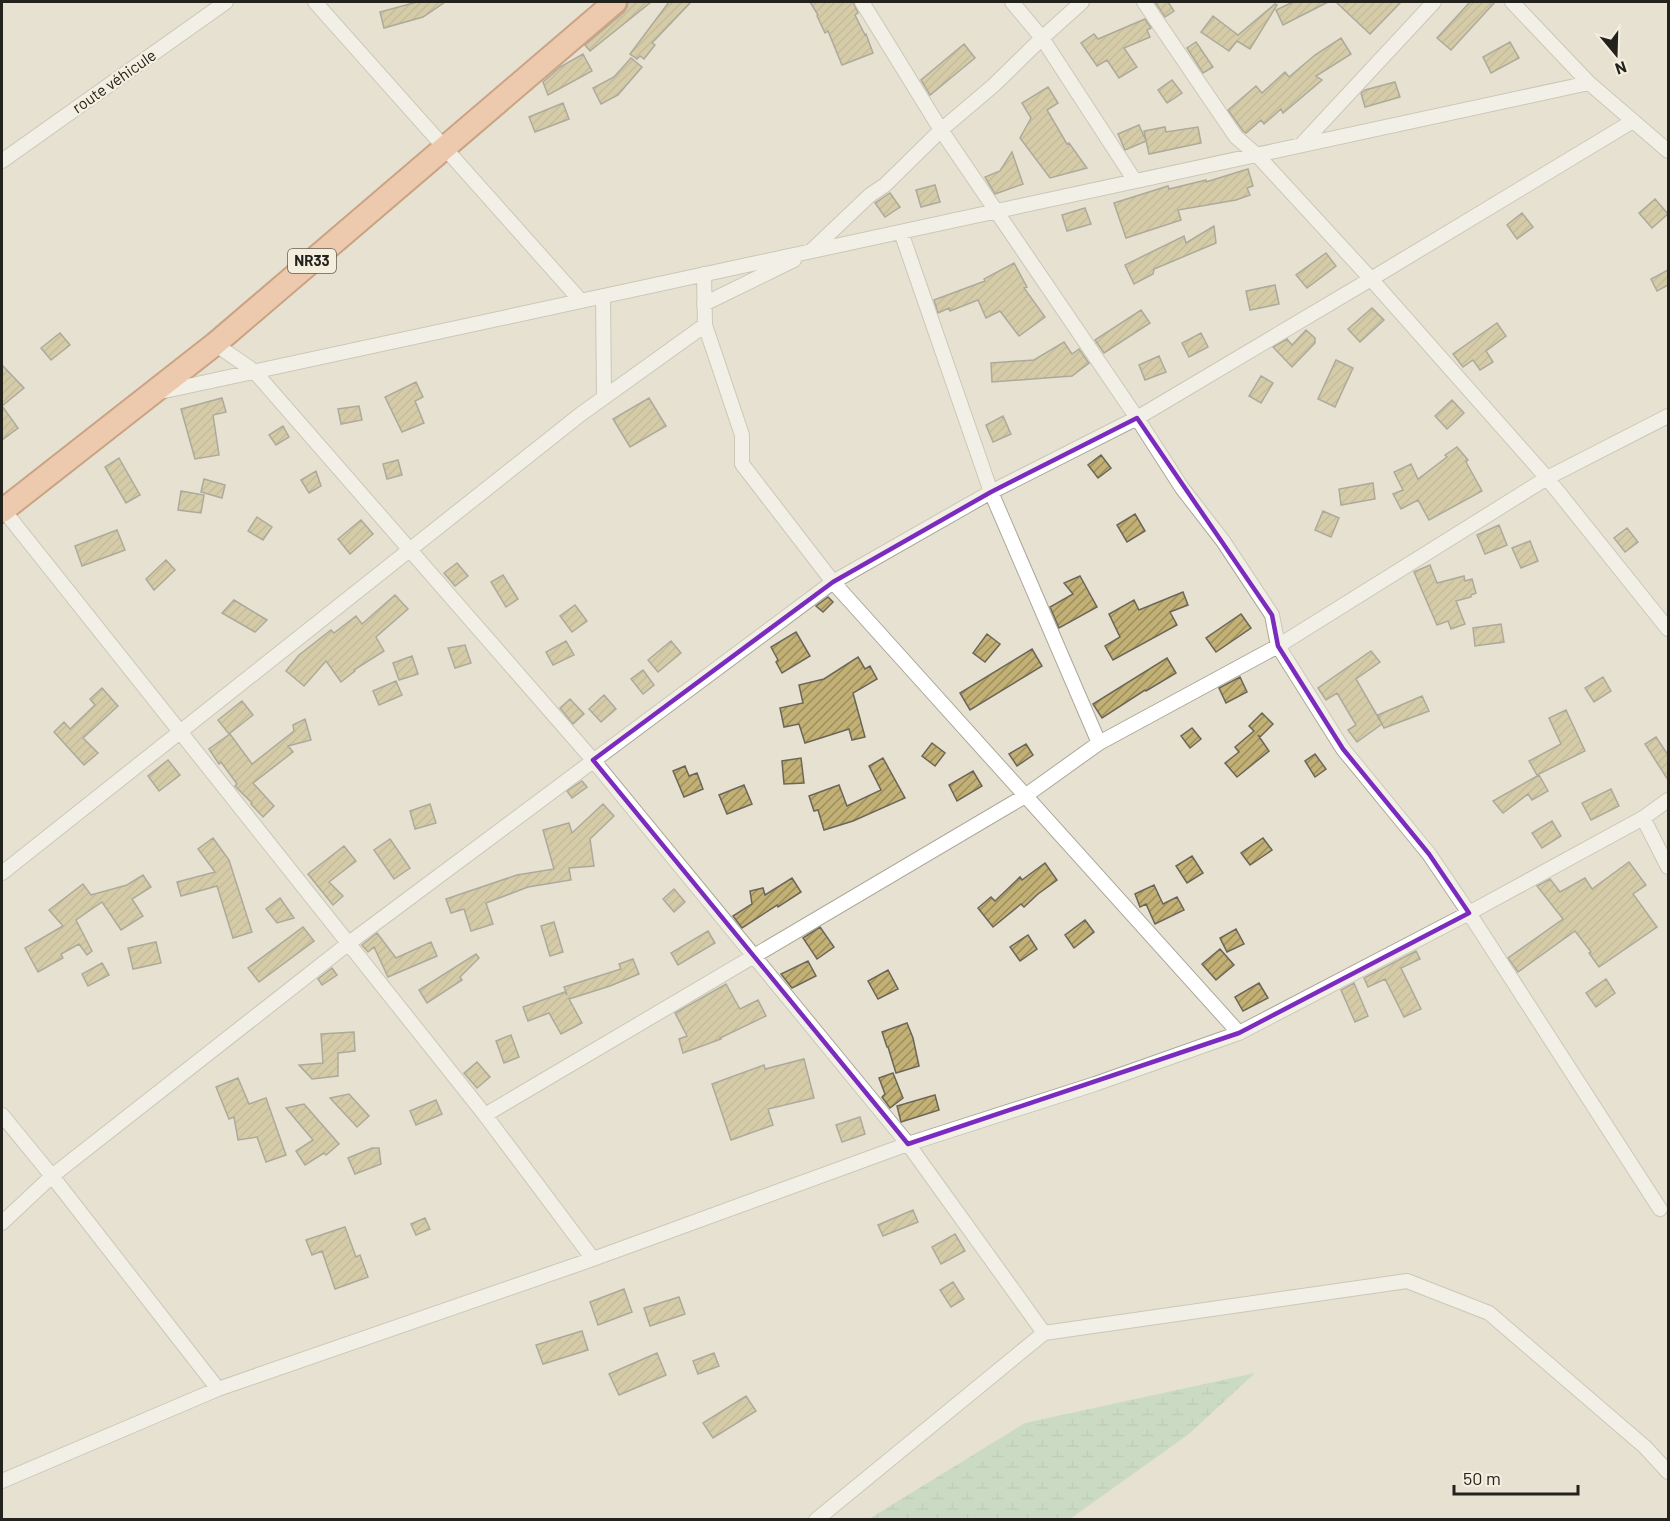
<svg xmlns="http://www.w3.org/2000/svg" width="1670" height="1521" viewBox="0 0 1670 1521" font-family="Barlow,sans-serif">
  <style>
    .wetland { fill: url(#wetland-marsh) }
    .building { fill: url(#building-hatch); stroke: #6b6659; stroke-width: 1.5 }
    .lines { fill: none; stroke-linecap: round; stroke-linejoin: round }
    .street-casing { stroke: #aca899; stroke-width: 16 }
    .primary-casing { stroke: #a75727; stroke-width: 26 }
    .street { stroke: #fff; stroke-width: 14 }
    .primary { stroke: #f5ac81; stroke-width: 22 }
    .marked { fill: none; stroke: #7b2cbf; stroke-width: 4.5; stroke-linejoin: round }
    .labels { text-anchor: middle; stroke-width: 4.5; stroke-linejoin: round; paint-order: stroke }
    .shield { fill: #f3eede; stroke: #615f56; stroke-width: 1.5 }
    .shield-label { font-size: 15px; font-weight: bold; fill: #23221c }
    .street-label { font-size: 16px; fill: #23221c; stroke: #f3eede }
  </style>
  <defs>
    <pattern id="wetland-marsh" width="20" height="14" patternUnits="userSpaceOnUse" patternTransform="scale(1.5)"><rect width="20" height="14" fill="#abd3b2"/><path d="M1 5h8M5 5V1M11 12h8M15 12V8" fill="none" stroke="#93b598"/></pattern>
    <pattern id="building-hatch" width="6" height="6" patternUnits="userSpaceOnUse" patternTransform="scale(1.5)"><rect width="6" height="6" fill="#c2b074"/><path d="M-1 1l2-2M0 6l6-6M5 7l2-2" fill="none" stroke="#9d8f5e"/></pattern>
  </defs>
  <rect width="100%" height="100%" fill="#e6e1d1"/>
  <path class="wetland" d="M1255,1373L1189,1434L1070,1519H869L1025,1423Z"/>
  <path class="building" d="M417,2H445L423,17L384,28L380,12Z
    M628,2H651L590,51L585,45L624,12L627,7Z
    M669,2H691L652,43L655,45L644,59L640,56L637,59L630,54Z
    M810,2H853L858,13L855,15L865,35L866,34L873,53L842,65L828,31L825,33L817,16L818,15Z
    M1155,2H1168L1174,11L1165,17Z
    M1293,2H1328L1283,25L1276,10Z
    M1336,2H1401L1370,34Z
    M1470,2H1495L1451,50L1437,38Z
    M1275,4L1277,5L1250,49L1237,41L1229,51L1201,32L1213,16L1238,35Z
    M1145,19L1151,28L1147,30L1150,37L1124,48L1137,67L1119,78L1107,60L1097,66L1081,43L1094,34L1098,39Z
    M1341,38L1351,54L1316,76L1322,80L1283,113L1281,109L1264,124L1261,120L1246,133L1243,131L1228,110L1256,86L1262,93L1285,72L1289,77L1315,55Z
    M1196,42L1213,67L1203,73L1187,48Z
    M1510,42L1519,58L1491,73L1483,57Z
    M964,44L975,58L930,95L921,80Z
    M583,54L592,71L548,95L543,82L560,67Z
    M631,58L642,67L618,95L601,104L593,88L614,77Z
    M1172,80L1182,93L1167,103L1158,90Z
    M1395,82L1400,97L1365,107L1361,93L1365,90Z
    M1048,87L1058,103L1047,110L1067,144L1069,143L1087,168L1050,178L1020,138L1031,118L1022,103Z
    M563,103L569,119L535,132L529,117Z
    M1139,125L1146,141L1125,150L1118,134Z
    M1165,127L1166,132L1198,127L1201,143L1149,154L1144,131Z
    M1012,152L1023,184L995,194L985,177L1000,171Z
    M1248,169L1253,186L1247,188L1250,195L1236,200L1178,210L1181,220L1126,238L1114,203L1168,186L1169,189L1206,180V182Z
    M935,185L940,202L921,207L916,190Z
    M890,193L900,207L885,217L875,203Z
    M1655,199L1668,214L1652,228L1639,213Z
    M1085,208L1091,224L1067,231L1062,215Z
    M1522,213L1533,227L1517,239L1507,225Z
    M1214,226L1216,243L1154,269L1153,274L1134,284L1125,265L1184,236L1186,243Z
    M1326,253L1336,266L1307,288L1296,275Z
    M1014,263L1027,287L1024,288L1045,317L1019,336L1000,311L986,318L978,300L950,311L949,308L938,313L934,300L985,281L984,279Z
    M1668,270V285L1657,291L1651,279Z
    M1275,285L1279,304L1250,310L1246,291Z
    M1372,308L1384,320L1360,342L1348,329Z
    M1141,310L1150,323L1104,353L1095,340Z
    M1497,323L1506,336L1486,351L1493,362L1480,370L1473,360L1463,367L1453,354Z
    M1306,330L1315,338V343L1292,367L1273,347L1287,339L1292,345Z
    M60,333L70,345L51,360L41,348Z
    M1201,333L1208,347L1189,357L1182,343Z
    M1064,342L1072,354L1079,349L1089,363L1072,376L992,382L991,363L1034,360Z
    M1159,356L1166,372L1145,380L1139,365Z
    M1336,360L1353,368L1335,407L1318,399Z
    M2,365L24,388L2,406L18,428L2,440Z
    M1261,376L1273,383L1261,403L1249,396Z
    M416,382L423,397L415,401L424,423L402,432L385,397Z
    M222,398L226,412L213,415L219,455L195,459L181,409Z
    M649,398L666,426L630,447L613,419Z
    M1452,400L1464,413L1447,429L1435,416Z
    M359,406L362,420L341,424L338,409Z
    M1003,416L1011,434L993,442L986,425Z
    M283,426L289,437L276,445L269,435Z
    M1457,447L1468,460L1466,462L1482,491L1429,520L1418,500L1401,509L1393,494L1403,490L1394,472L1411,464L1418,479L1447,457L1445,455Z
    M1101,455L1111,468L1098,478L1088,465Z
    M119,458L140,495L126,503L105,467Z
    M398,460L402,475L387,479L383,464Z
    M316,471L321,486L309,493L301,480Z
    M204,479L225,485L222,498L201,492Z
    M1373,483L1375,499L1341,505L1339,489Z
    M181,491L204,495L201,513L178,510Z
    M1323,511L1339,518L1331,537L1315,530Z
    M1135,514L1145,531L1127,542L1117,525Z
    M257,517L272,527L263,540L248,531Z
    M361,520L373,534L350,554L338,539Z
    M1499,525L1507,545L1485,554L1477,535Z
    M1627,528L1638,542L1625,552L1614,538Z
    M117,530L125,550L82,566L75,546Z
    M1530,541L1538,561L1521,568L1512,548Z
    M166,560L175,570L154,590L146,579Z
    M457,563L468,576L455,586L444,573Z
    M1430,565L1437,583L1464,576L1465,581L1472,579L1476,593L1471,595V597L1456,601L1465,624L1451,629L1448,621L1437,625L1414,572Z
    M503,575L518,599L506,607L491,582Z
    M1080,576L1097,607L1059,628L1050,607L1073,594L1064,583Z
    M1183,592L1188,605L1170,612L1177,625L1113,660L1105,646L1120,637L1109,614L1134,600L1139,610Z
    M395,595L408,609L376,637L384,651L354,670L355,671L341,682L326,661L304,686L286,671L299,655L331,630L334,633L356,616L362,624Z
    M828,597L833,602L823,612L816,606Z
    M234,600L267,620L255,632L222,613Z
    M575,605L587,621L572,632L560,616Z
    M1241,614L1251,628L1216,652L1206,638Z
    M1501,624L1504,642L1475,646L1473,628Z
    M796,632L810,656L782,673L776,662L778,660L771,647Z
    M987,634L1000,644L985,662L973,653Z
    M566,641L574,655L553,665L546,652Z
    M671,641L681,653L658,672L648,660Z
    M465,645L471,663L455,668L448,648Z
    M1032,649L1042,666L970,710L960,693Z
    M1371,651L1380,662L1356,679L1382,724L1378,715L1422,696L1429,711L1384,728L1382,724L1357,742L1348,730L1356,725L1337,693L1326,700L1318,688Z
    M412,656L418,674L399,680L393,663Z
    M858,657L865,669L870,666L877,679L853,693L865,737L852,740L849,729L805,743L799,724L784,727L780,708L803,703L799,685L824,679Z
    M1167,658L1176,673L1146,691L1145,690L1102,718L1093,704Z
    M643,670L654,685L643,694L631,679Z
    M1240,677L1247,692L1226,703L1219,688Z
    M1603,677L1611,691L1594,702L1585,688Z
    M396,681L402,695L379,705L373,691Z
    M102,688L118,706L83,738L98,753L84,765L54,732L64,722L70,729L95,705L90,699Z
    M604,695L616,709L601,722L589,709Z
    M570,699L584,714L573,724L560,708Z
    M242,701L253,715L229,734L218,720Z
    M1566,710L1585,751L1537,775L1529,761L1561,744L1549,718Z
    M1262,713L1273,724L1260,737L1258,735L1269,751L1237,777L1225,763L1239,752L1235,747L1254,731L1249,726Z
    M305,719L311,740L288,746L293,752L253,783L274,806L263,817L251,804L252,803L235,786L237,784L221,762L219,764L209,749L230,734L252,764L294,731L293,725Z
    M1192,728L1201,739L1190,748L1181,736Z
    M1656,737L1668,755V780L1645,744Z
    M932,743L945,753L935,766L922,756Z
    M1026,744L1033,755L1017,766L1009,754Z
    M1315,754L1326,769L1315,777L1305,761Z
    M801,758L804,783L784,784L782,761Z
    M883,758L905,798L853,821L824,830L818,810L814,811L809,796L839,785L847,806L881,790L869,766Z
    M168,760L180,775L159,791L148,776Z
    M685,766L689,776L697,773L703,789L684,797L673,771Z
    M973,771L982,786L957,801L949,785Z
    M1539,775L1548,791L1532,800L1528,794L1503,813L1493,801Z
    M582,781L587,787L572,798L567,791Z
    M744,785L752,804L727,814L719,795Z
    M1611,789L1619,806L1591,820L1582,803Z
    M430,804L436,823L415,829L410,811Z
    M603,804L614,816L590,839L594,866L569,868L571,880L528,887L486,903L493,924L471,931L464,909L451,913L446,899L517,875L554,869L543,830L569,823L572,833Z
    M1552,821L1561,836L1542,848L1532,833Z
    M213,838L229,860L252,932L233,938L217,886L181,896L177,882L215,872L198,849Z
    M1263,838L1272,850L1250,865L1241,853Z
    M390,839L410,868L394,879L374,850Z
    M344,846L356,861L329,882L343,896L333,905L308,874Z
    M1192,856L1203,873L1187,883L1176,866Z
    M1629,862L1646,885L1633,894L1657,927L1599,967L1589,953L1591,952L1575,931L1518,972L1508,958L1563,919L1537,886L1550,879L1560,892L1585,878L1592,889Z
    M1045,863L1057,880L1038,894L1024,907L1021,904L993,927L978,908L991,897L995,901L1020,877L1022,880Z
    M143,875L151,887L132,899L143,916L121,930L102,902L76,920L92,951L87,955L79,944L61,954L63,958L38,972L25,948L63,926L49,910L83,884L91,895L127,885Z
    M792,878L801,892L778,907L777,905L742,928L733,916L752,904L750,891L763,888L765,895Z
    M1154,885L1163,904L1177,897L1184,910L1155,924L1146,904L1140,907L1135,894Z
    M674,889L685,902L674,912L663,899Z
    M280,898L294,918L277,923L266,909Z
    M1085,920L1094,932L1074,948L1065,935Z
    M554,922L563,952L550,956L541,926Z
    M303,927L314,941L259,982L248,968Z
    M820,927L834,947L817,959L803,938Z
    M1236,929L1244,944L1227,952L1220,938Z
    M708,931L715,943L678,965L671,953Z
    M377,933L396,958L431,942L437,956L388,977L374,947L368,952L362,945Z
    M1028,935L1037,949L1020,961L1010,947Z
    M156,942L161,963L133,969L128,948Z
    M1220,949L1234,965L1216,980L1202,964Z
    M1416,951L1420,959L1401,968L1421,1009L1404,1017L1385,979L1368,987L1364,978Z
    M476,954L479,958L460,977L462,980L427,1003L419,990Z
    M633,959L639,974L610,986L569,999L582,1023L561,1034L549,1013L528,1021L523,1007L565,992L567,995L564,987L621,969L619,964Z
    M808,961L816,976L792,988L781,974Z
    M102,963L109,975L88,986L82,974Z
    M332,968L337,975L322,985L318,979Z
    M888,970L898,989L878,999L868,981Z
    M1606,979L1615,993L1596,1007L1586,993Z
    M1259,983L1268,998L1243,1011L1235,997Z
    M1354,983L1368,1016L1355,1022L1341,990Z
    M726,984L740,1009L758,1000L766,1016L720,1038L721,1039L683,1053L679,1039L687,1036L675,1013Z
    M907,1023L913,1038L919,1066L896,1073L888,1047H887L882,1032Z
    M354,1032L355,1051L338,1053V1076L312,1079L299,1065L323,1063L321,1034Z
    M511,1035L519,1057L504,1063L496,1041Z
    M804,1059L814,1098L768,1109L773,1125L731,1140L712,1084L764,1065L765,1069Z
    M477,1062L490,1077L477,1088L464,1073Z
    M893,1073L903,1098L890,1108L882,1097L885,1094L879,1078Z
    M238,1078L249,1104L266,1098L286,1155L266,1162L257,1137L238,1140L234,1117L229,1119L216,1087Z
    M349,1094L369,1116L357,1127L330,1098Z
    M935,1095L939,1110L901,1122L897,1106Z
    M436,1100L442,1114L416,1125L410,1111Z
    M304,1104L339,1144L326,1155L324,1153L305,1165L296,1151L313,1140L286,1108Z
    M860,1117L865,1134L842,1142L836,1125Z
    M372,1148H379L381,1164L355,1174L348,1158Z
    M913,1210L918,1222L883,1236L878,1225Z
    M425,1218L430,1229L416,1235L411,1224Z
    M345,1227L356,1257L360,1255L368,1277L335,1289L322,1251L312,1255L306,1240Z
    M955,1234L965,1251L941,1264L932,1247Z
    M953,1282L964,1299L951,1307L940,1290Z
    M624,1289L632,1312L598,1325L590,1302Z
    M679,1297L685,1314L650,1326L644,1308Z
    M582,1331L588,1350L543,1364L536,1345Z
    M657,1353L666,1375L619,1395L609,1374Z
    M714,1353L719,1366L698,1374L693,1361Z
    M746,1396L756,1411L713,1438L703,1423Z"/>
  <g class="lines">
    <g class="street-casing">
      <path id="street" d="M315,2L581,301
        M862,2L941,130L1137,418L1182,488L1223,541L1272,615L1278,646L1343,749L1429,854L1469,913L1660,1209
        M1012,2L1042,38L1135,181
        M1144,2L1236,137L1257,155L1371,279L1547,478L1668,629
        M1512,2L1589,83L1668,151
        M1301,145L1434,2
        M2,161L226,2
        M901,232L991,492L1099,743
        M811,251L870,195L885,185L941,130L994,85L1042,38L1082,2
        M704,274L705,325L742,435V464L833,582L1239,1033
        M603,296L604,397
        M704,304L794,260
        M215,344L254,371L593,760L908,1144L1044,1333
        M160,392L1589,83
        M2,508L485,1115L593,1259
        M1643,818L1668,867
        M2,873L581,414L705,325
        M2,1115L52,1176L218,1389
        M485,1115L1025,796L1099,743L1278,646L1547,478L1668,416
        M2,1223L52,1176L349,943L833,582L991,492L1137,418L1371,279L1633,121
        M2,1481L218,1389L593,1259L908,1144L1095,1084L1239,1033L1469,913L1643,818L1668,800
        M816,1520L1044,1333L1407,1281L1489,1313L1645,1447L1668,1472"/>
    </g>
    <g class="primary-casing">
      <path id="primary" d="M2,511L215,344L615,2"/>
    </g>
    <use href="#street" class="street"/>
    <use href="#primary" class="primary"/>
  </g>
  <path d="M0 0H1670V1521H0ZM1137,418L1272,615L1278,646L1343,749L1429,854L1469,913L1239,1033L908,1144L593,760L833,582L991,492Z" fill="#e6e1d1" fill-opacity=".55" fill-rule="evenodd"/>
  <path class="marked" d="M1137,418L1272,615L1278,646L1343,749L1429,854L1469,913L1239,1033L908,1144L593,760L833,582L991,492Z"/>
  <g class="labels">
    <rect class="shield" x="288" y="249" width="48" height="24" rx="4.5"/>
    <g class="shield-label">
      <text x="312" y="266">NR33</text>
    </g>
    <g class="street-label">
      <text transform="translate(114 81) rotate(-35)" y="6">route véhicule</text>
    </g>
  </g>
  <rect width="1670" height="1521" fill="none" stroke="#23221c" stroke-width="6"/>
  <g transform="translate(1616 54) rotate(161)" stroke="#f3eede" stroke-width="4.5" paint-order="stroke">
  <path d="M0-4.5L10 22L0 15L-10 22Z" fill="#23221c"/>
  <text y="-9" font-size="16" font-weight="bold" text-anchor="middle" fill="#23221c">N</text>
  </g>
  <path d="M1454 1485v9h124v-9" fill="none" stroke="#23221c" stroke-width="3"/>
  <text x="1463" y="1485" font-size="18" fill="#23221c" stroke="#f3eede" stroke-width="4.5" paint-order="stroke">50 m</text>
</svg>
